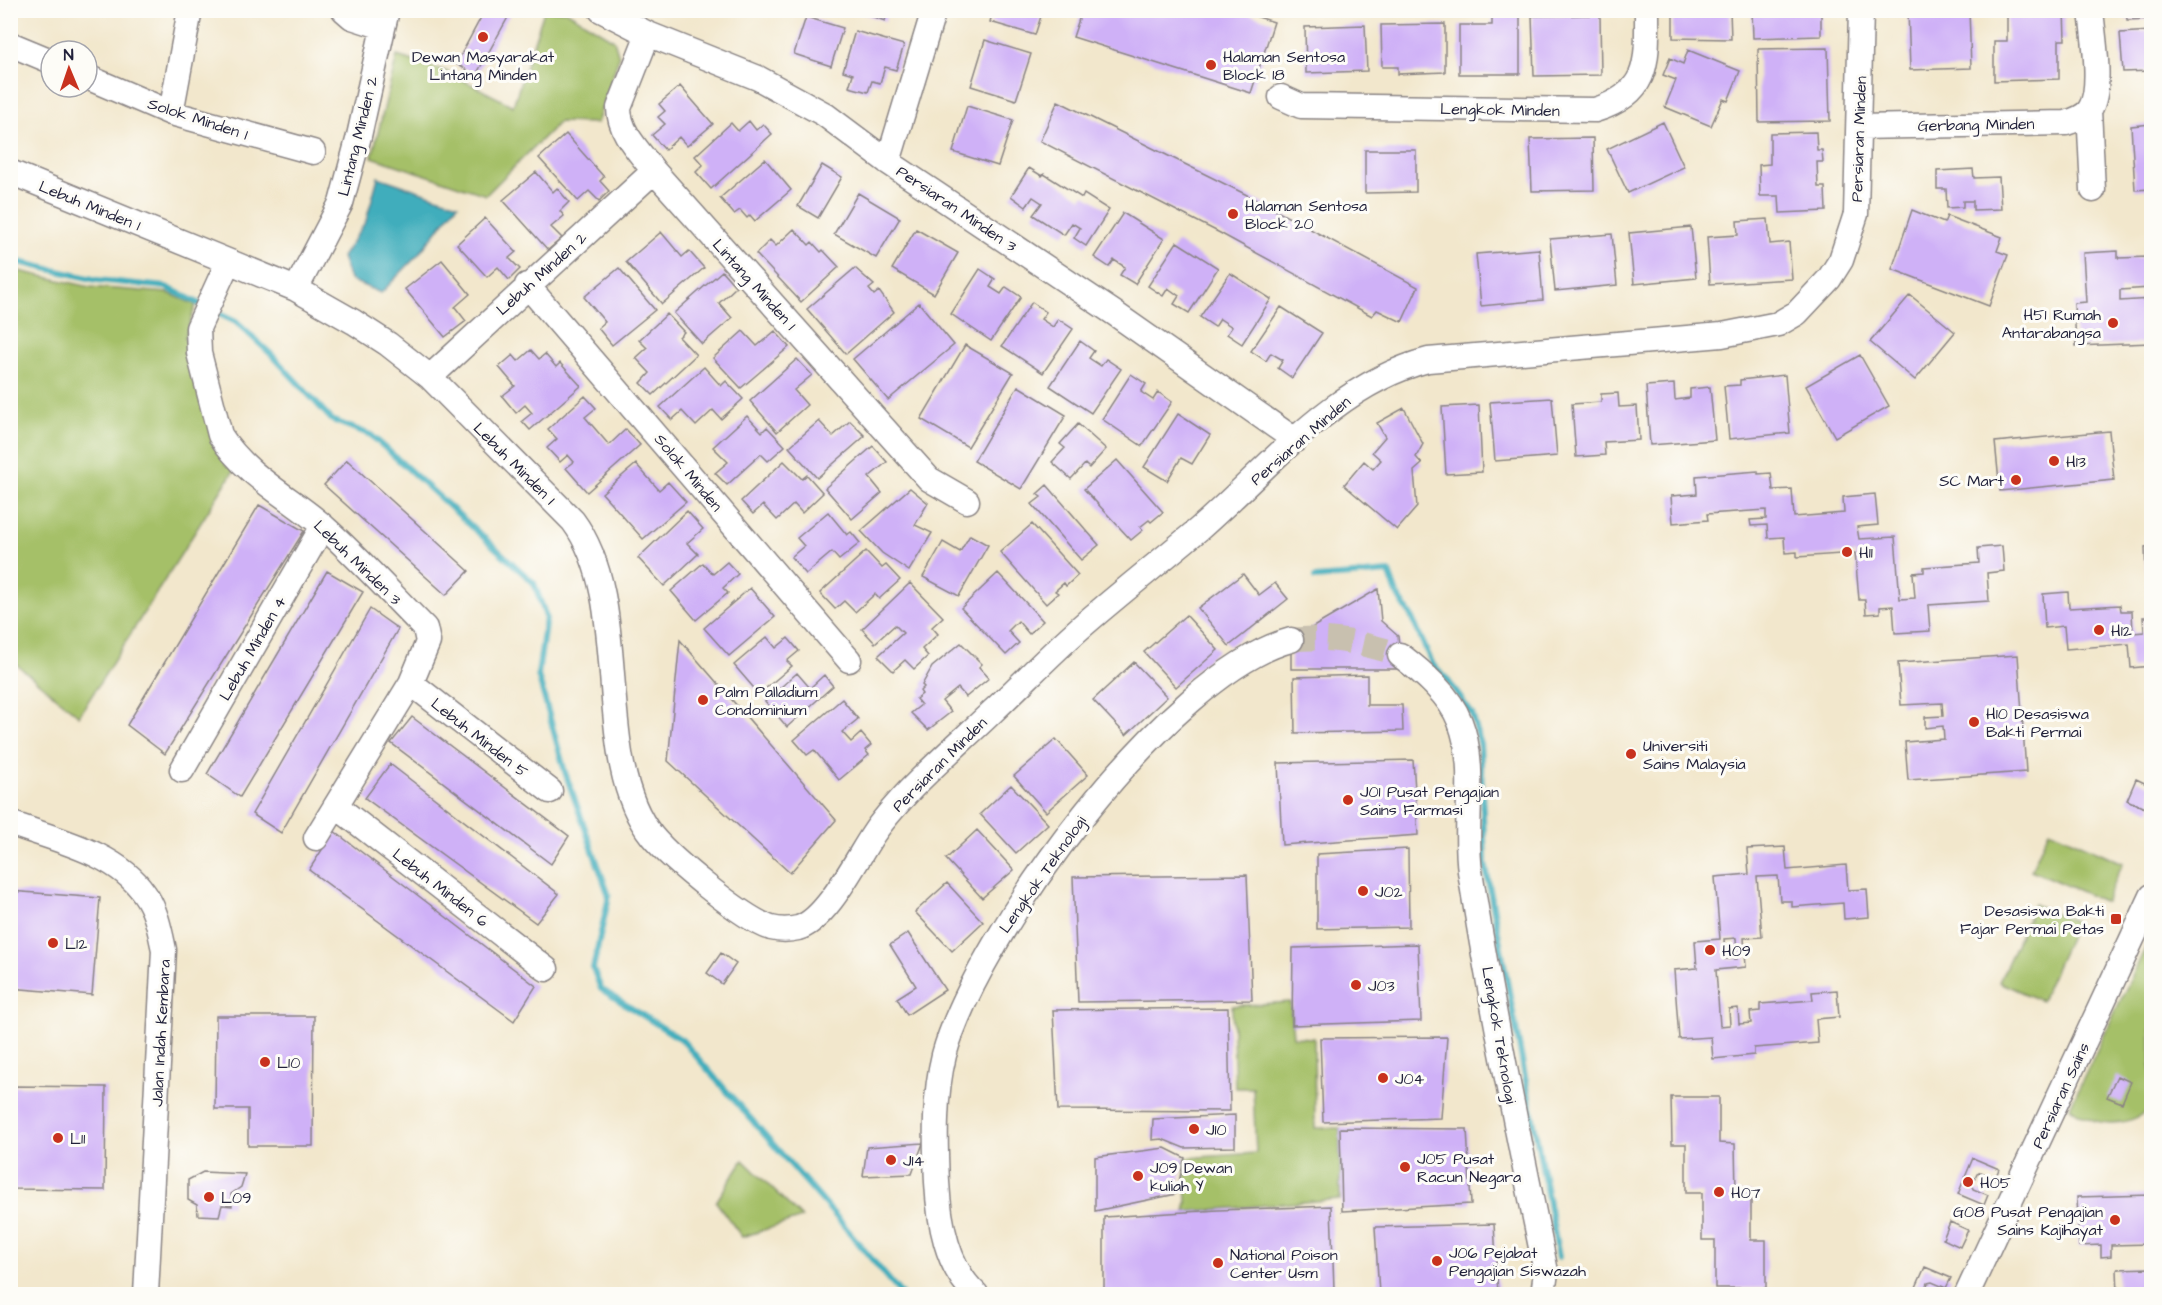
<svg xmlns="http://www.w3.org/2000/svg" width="2162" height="1305" viewBox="0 0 2162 1305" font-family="'Architects Daughter',sans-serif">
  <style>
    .green { fill: #a5c067; stroke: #647151; stroke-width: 1.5 }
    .water { fill: #3fadbc; stroke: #30687c; stroke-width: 1.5 }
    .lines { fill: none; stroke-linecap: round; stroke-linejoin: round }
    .stream { stroke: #3fadbc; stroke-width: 6 }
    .building { fill: #cfb1f7; fill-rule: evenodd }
    .street-tunnel { stroke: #c8c0af; stroke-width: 24; stroke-dasharray: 24 12; stroke-linecap: butt }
    .street-casing { stroke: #8a8484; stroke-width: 27 }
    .street { stroke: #fff; stroke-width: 24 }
    .poi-dot { fill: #c8321e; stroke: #fdfcf7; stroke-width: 2 }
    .labels { text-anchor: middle; stroke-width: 6; stroke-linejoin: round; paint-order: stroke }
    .poi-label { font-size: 16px; fill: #22223b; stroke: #fdfcf7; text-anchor: start }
    .street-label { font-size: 16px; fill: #22223b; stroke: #fdfcf7 }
  </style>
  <rect width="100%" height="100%" fill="#fdfcf7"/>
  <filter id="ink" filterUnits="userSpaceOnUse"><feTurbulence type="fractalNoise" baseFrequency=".0167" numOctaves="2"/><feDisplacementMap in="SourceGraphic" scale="12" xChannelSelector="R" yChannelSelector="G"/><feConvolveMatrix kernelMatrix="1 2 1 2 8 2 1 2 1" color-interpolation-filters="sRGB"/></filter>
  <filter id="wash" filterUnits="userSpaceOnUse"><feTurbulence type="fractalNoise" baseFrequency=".008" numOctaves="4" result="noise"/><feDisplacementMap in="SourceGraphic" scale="24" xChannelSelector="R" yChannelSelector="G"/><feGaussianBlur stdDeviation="1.35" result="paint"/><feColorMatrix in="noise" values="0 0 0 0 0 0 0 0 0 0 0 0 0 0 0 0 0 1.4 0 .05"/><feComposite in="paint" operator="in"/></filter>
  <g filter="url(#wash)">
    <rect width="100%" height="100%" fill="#f2e7cc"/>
    <path class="green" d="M544,11H566L614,40L619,57L597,123L559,122L486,195L372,157L397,56L445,71L513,106Z
      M10,269L90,287L168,293L196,305L185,337L215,439L236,467L79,716L11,660Z
      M2049,830L2123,863L2105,902L2031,870Z
      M2034,904L2076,922L2041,1001L1999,982Z
      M2151,936V1109C2126,1128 2095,1128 2070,1107Z
      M1290,1002L1293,1037L1314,1038L1315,1128H1340V1199L1185,1212L1187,1203L1185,1158L1256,1153L1253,1088H1235L1232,1006Z
      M743,1160L802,1218L742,1237L716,1202Z"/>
    <path class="water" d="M378,177L458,204L418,255L381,293L350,280L342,257L366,221Z"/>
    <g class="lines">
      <path class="stream" d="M10,260L97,280L166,287L204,306
        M213,311L236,322L272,355L332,420L371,435L534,583L546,617L538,675L565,772L609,896L593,968L601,989L682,1040L840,1221L901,1294
        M1315,578L1389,572L1397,594L1411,616L1433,665L1446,678L1472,714L1480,742L1485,863L1559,1257"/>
    </g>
    <g id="blocks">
      <path class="building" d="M485,10H512L476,75L456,64Z
        M853,10H888L885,21Z
        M993,10H1043L1035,35L990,22Z
        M1082,10H1236L1274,22L1251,93L1073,37Z
        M1492,10H1520V74H1459V25H1492Z
        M1673,10H1730L1731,39L1673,38Z
        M1752,10H1821V36L1753,38Z
        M1908,10H1969L1971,68L1910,70Z
        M2007,10H2064L2065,40H2059V79L1994,81V41H2007Z
        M2126,10H2151V19L2127,20Z
        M1600,15L1601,75L1534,76L1532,16Z
        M806,17L843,28L831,66L794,54Z
        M1445,24V72L1398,74V67H1382L1381,25Z
        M1365,25L1367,71L1306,73L1305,27Z
        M855,31L904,45L896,70L885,67L880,83L872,81L868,92L849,87L853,74L843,71Z
        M2151,31V71L2123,72L2120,33Z
        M985,40L1031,54L1016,100L971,86Z
        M1828,48L1830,121L1759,122L1758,49Z
        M1688,50L1740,71L1728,101L1723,99L1711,126L1665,107L1676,80L1663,75L1670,58L1683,64Z
        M680,86L713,124L687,146L679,137L665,150L652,135L665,124L658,117L665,111L659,104Z
        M1058,101L1247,195L1418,287L1402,322L1377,310L1372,316L1220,233L1040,141Z
        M967,106L1013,120L998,166L953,152Z
        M749,121L756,130L763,124L772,134L711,189L696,172L703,165L695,156L731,123L738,131Z
        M1663,122L1684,167L1628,193L1607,149Z
        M2151,124V189L2135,190L2131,126Z
        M1816,132L1817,150H1822L1823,162H1817L1818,187H1825L1826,211L1780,213L1779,196H1760L1759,165L1770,164V133Z
        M566,134L604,177L600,181L609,191L599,201L589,191L578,201L539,158Z
        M1593,138L1594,190L1532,191L1530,139Z
        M1365,150H1416V192L1365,193Z
        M765,159L791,190L755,221L750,215L747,218L740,210L734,214L720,198Z
        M822,165L842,177L818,218L798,206Z
        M1029,168L1042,176L1044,174L1082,198L1084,194L1109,210L1086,246L1074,238L1080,228L1072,223L1064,235L1033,215L1042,203L1033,197L1026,207L1011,196Z
        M1973,169L1974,178L1999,177L2001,209L1973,210V201H1963V207L1947,208L1946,189H1937V171Z
        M536,172L553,192L557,188L569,202L560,211L564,216L551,227L562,238L548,250L503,200Z
        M858,193L900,218L876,258L834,234Z
        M1912,210L1944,223L1947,216L2002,237L1997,251L2008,255L1989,306L1892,269Z
        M1123,213L1164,239L1135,284L1120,275L1125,267L1114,260L1109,267L1094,257Z
        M485,218L516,252L509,258L520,269L509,280L498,267L487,277L457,244Z
        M1768,219L1770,244L1789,242L1792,279L1710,284L1707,237L1738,235L1737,221Z
        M1691,227L1696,278L1634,284L1629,233Z
        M794,229L809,245L812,242L821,252L823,250L839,267L801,302L756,254L770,240L776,246Z
        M916,229L958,253L934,294L892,269Z
        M661,232L682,257L689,251L704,268L662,304L626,262Z
        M1612,234L1617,285L1555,291L1550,239Z
        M1177,242L1218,268L1189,313L1174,304L1179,296L1168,288L1163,296L1148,286Z
        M1539,249L1543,300L1481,306L1476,254Z
        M2118,251V258L2149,257L2150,288L2120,290V301L2151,299V343L2076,346L2074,303L2086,302L2083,253Z
        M442,260L470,294L455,307L466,321L445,337L405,289Z
        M619,268L655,310L612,345L598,328L605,322L584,297Z
        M855,268L874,285L869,289L874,295L879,291L894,312L846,354L807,309Z
        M980,269L995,279L990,287L1001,294L1006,287L1021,297L991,341L951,314Z
        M722,271L736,287L719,303L732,318L702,344L674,313Z
        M1230,273L1271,299L1242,344L1227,334L1232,327L1220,319L1215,327L1200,317Z
        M1910,295L1955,332L1915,380L1870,342Z
        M1032,302L1046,312L1041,319L1053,327L1058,319L1073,329L1043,373L1002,346Z
        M919,303L954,345L888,400L853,359Z
        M1281,307L1322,333L1292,378L1278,368L1283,360L1271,353L1266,361L1251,351Z
        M667,314L684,332L679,337L696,355L653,395L641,383L650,373L636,358L647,348L639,340Z
        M743,331L757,346L775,331L789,347L741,388L713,358Z
        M1080,341L1094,351L1089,358L1101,366L1106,359L1121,369L1091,413L1050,386Z
        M965,345L1013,373L968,447L921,419Z
        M531,350L539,359L545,354L556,367L560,363L581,386L530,430L522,421L532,413L525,405L516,413L502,396L515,386L499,367L513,355L518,361Z
        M1860,355L1889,406L1835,437L1806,386Z
        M797,359L812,375L794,390L807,405L777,432L750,401Z
        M704,367L721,386L726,381L743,399L721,419L713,410L696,426L682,411L672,420L660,407Z
        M1131,374L1146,384L1141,392L1153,400L1158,392L1172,402L1142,446L1102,419Z
        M1785,375L1790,433L1729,439L1724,386L1740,385V380Z
        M1674,384L1675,400L1690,398V389L1710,387L1715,440L1650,445L1646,386Z
        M1018,386L1066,415L1021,489L974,461Z
        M1618,393L1619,407L1637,406L1639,440L1604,442L1605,455L1576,457L1572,404L1601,402V394Z
        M585,396L596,408L585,417L609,445L626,429L640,445L587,492L566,468L574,462L568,455L560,462L547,448L557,439L548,429Z
        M1552,398L1557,456L1495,461L1490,402Z
        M1479,405L1482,472L1446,474L1442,407Z
        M1404,408L1423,444L1416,457L1422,464L1414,471L1417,507L1397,530L1344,485L1364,461L1373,469L1381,460L1372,452L1385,437L1377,423Z
        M1178,414L1210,435L1192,464L1181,458L1167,481L1144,467Z
        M747,416L762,432L767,427L785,446L768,461L761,454L727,485L715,473L728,462L713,447Z
        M819,421L833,436L850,421L865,436L817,478L789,447Z
        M1078,424L1106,449L1089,468L1085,464L1071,479L1052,462L1065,448L1060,444Z
        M2109,431L2114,480L2000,491L1995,442Z
        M873,446L887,462L869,477L882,493L852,519L825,488Z
        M347,460L469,571L446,595L324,485Z
        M1117,460L1163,512L1151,522L1149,520L1140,527L1143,530L1131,540L1084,489Z
        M784,461L802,479L807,475L823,493L802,513L794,504L777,520L763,505L753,514L741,501Z
        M636,464L659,490L668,482L686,502L643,539L602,493Z
        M1758,471V474L1771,473L1773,490L1792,489L1794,517L1844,513L1843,497L1875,494L1878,525L1857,527L1859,539L1895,537L1900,599L1915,598L1913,573L1924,572V567L1979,563L1978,548L2002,546L2004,571L1987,573L1989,601L1928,605L1930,631L1895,633L1893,606L1880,607V613L1866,614L1865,600H1859L1855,553L1797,557V552L1785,553L1784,537L1768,538L1767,525L1751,526L1750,520L1766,519V510L1707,514L1708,520L1673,523L1671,496L1697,494L1696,476Z
        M1047,485L1099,545L1081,560L1032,504L1041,497L1037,494Z
        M910,488L928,503L915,525L932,533L909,571L882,553L861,531Z
        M259,505L304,531L165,754L127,725Z
        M687,511L703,529L687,543L698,554L664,586L638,558Z
        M828,512L847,535L851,532L860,543L839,560L832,552L806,574L791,557L804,546L797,538Z
        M1032,524L1078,575L1066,586L1064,583L1055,591L1058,593L1046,604L1000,552Z
        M970,535L988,545L959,596L923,577L943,542L960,552Z
        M2151,546V575H2146L2145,547Z
        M866,551L882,568L886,565L900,580L879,599L875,594L855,612L844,601L835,609L820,593Z
        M727,562L738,574L723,588L728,593L696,620L671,591L703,563L713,574Z
        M327,571L363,592L240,797L207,774Z
        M998,573L1043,621L1029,634L1018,621L1008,631L1019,643L1006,655L961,608Z
        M1243,574L1259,595L1275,583L1288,599L1229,646L1198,608Z
        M910,583L943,617L932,627L938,634L922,649L928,656L914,669L905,660L893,671L878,656L903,633L895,625L875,643L862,629Z
        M750,588L775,617L729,656L704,628Z
        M1378,589L1381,621L1398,636L1402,669H1291V640Z
        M2068,592L2069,608L2120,605L2121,611H2132L2133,633L2144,632L2143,617H2151V666L2131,668L2129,644L2066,649L2064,626L2045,628L2043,594Z
        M370,609L398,629L281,833L252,814Z
        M1186,615L1218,650L1176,687L1144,652Z
        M767,637L776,648L788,638L799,651L787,661L792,666L759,694L734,665Z
        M680,640L836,820L790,873L668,761Z
        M961,643L982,664L979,667L989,678L966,697L958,688L942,701L951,712L928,730L911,713L921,705L916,699L922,694L920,691L924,687L922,685L932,667Z
        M2018,655L2026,772L1908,780L1905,742L1944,739L1943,726L1925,728V717L1943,716L1942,703L1901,705L1898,663Z
        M1134,662L1167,697L1126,735L1093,700Z
        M797,673L810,688L824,675L833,686L787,727L765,701Z
        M1367,675V705H1402L1403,731L1295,733L1294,677Z
        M842,699L858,719L842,732L851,742L861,733L871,745L865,750L869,755L839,780L814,750L807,755L794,740Z
        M412,717L569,836L551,864L391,743Z
        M1056,739L1088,775L1046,812L1014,776Z
        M1413,760L1418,835L1282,845L1278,763Z
        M390,764L559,894L536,923L365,798Z
        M2136,779L2151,786V811L2127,800Z
        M1011,785L1048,824L1016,853L980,814Z
        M977,830L1014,870L982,898L946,859Z
        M334,831L536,986L514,1021L309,870Z
        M1785,847L1787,870L1846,865L1848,890L1867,889L1869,917L1844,919L1843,903L1792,907V901H1780L1778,876L1757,877L1762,937L1744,938L1746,967L1716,970L1720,1026L1730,1025L1729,1009L1738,1008L1739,1024L1751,1023L1750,1012L1760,1011V1004L1813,1000L1812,992L1837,990L1839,1017L1816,1019L1818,1043L1754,1048V1055L1713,1059L1711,1037L1679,1039L1674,970L1697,968L1695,941L1720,939L1715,877L1749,874L1747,849ZM1736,938L1737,959H1725L1724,939Z
        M1408,849L1409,927L1317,929V854Z
        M1247,875L1252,1000L1078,1002L1073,877Z
        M947,883L983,922L952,951L915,912Z
        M10,891L100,898L92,995L10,988Z
        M908,933L945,990L907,1015L897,998L916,986L890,945Z
        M1418,944L1421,1021L1292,1025L1293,948Z
        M721,953L736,964L722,984L707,973Z
        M1228,1008L1230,1111L1058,1110L1053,1010Z
        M216,1016H314L313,1146H248V1109H215Z
        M1447,1037L1441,1118L1323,1122L1320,1038Z
        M2117,1076L2131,1082L2122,1103L2107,1097Z
        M10,1086L106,1087L105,1190L10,1189Z
        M1671,1097H1719V1143L1735,1144L1736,1192H1751V1240H1766V1288H1715V1240H1702V1193H1686V1144H1672Z
        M1235,1115V1147L1184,1148L1162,1139L1152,1140L1153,1119Z
        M1340,1128L1467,1129L1471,1204L1342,1211Z
        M923,1143L912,1174L863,1176L867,1147Z
        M1165,1148L1185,1158L1176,1194L1095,1211V1157Z
        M1973,1158L1999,1169L1995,1179L1981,1172L1977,1174L1972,1185L1973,1189L1988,1195L1984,1205L1958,1194Z
        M203,1172L245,1174L241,1187L231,1194L232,1206L222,1205L219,1216L198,1215L197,1205L188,1200V1180Z
        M2151,1195V1244L2111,1245V1256L2101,1257V1245L2079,1246L2077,1197Z
        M1331,1206L1334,1289L1222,1294H1104V1217L1218,1210Z
        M1950,1222L1968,1230L1960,1247L1943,1239Z
        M1494,1224L1498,1294H1379L1375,1227Z
        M1925,1267L1951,1278L1946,1288L1932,1282L1928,1283L1923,1294H1913Z
        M2151,1268V1294H2118L2117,1269Z"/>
    </g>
  </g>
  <g filter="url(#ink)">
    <use href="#blocks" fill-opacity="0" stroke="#8a8484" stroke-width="1.5"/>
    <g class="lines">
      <path class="street-tunnel" d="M1291,640C1327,635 1366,643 1400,655"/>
      <g class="street-casing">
        <path id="street" d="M344,10L352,17L383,27
          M601,10L648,34L758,78L824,114L888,162L1114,313L1295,440
          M648,34L619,108C619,133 640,152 654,171L929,479L967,501
          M10,44L51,61
          M87,77L171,113L313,152
          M1281,97L1301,106L1595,110C1651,93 1647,61 1647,10
          M2089,110L2093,190
          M171,113L190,10
          M1859,127L2066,123C2075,120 2085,117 2090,109C2103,88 2093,35 2091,10
          M888,162L934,10
          M10,172L296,289L354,322L388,344L430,377L573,521C635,604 590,759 652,836C672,860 742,918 771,928C779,930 790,930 798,928C827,920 857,858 874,833C884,818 897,804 909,791C936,763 966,737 993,711C1025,681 1055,649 1088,621C1124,590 1162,560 1199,529C1269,468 1335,384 1428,360L1722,335L1778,324L1797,313L1829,279L1841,260L1856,214L1861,10
          M228,262L198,328L199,353L220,435C246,476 288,496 323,526C359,558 391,594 425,628L428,642L411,683L316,838
          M527,285L849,660
          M296,289L341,203L359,136L387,10
          M430,377L654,171
          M1400,655C1422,672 1450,695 1460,722C1478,768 1463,822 1470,871C1491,1005 1519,1139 1546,1272L1543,1294
          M411,683L550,791
          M182,770L323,526
          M336,806L546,969
          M10,823C55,840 116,852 144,893C156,909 160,931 164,950L146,1294
          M976,1294C946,1267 939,1220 937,1182C935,1140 934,1095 944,1055C977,935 1169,672 1291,640
          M1967,1294L2152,896"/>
      </g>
      <use href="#street" class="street"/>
    </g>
  </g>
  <g class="poi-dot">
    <circle cx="483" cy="37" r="6"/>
    <circle cx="1211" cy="65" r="6"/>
    <circle cx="1233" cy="214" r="6"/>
    <circle cx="2113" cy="323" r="6"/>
    <circle cx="2054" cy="461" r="6"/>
    <circle cx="2016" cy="480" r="6"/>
    <circle cx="1847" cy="552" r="6"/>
    <circle cx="2099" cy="630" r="6"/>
    <circle cx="703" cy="700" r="6"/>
    <circle cx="1974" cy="722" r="6"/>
    <circle cx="1631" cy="754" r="6"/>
    <circle cx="1348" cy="800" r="6"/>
    <circle cx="1363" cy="891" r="6"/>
    <rect x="2110" y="913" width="12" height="12" rx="3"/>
    <circle cx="53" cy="943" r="6"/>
    <circle cx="1710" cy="950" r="6"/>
    <circle cx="1356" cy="985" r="6"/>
    <circle cx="265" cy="1062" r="6"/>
    <circle cx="1383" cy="1078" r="6"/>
    <circle cx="1194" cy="1129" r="6"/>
    <circle cx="58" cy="1138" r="6"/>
    <circle cx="891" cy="1160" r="6"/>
    <circle cx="1405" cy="1167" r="6"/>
    <circle cx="1138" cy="1176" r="6"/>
    <circle cx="1968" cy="1182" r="6"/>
    <circle cx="1719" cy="1192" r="6"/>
    <circle cx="209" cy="1197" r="6"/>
    <circle cx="2115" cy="1220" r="6"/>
    <circle cx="1437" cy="1261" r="6"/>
    <circle cx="1218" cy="1263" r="6"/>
  </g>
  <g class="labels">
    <g class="poi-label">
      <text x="483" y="62" text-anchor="middle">Dewan Masyarakat<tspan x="483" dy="18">Lintang Minden</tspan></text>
      <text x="1223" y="62">Halaman Sentosa<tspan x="1223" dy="18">Block 18</tspan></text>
      <text x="1245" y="211">Halaman Sentosa<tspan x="1245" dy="18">Block 20</tspan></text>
      <text x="2101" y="320" text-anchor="end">H51 Rumah<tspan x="2101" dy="18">Antarabangsa</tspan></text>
      <text x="2066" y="467">H13</text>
      <text x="2004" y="486" text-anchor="end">SC Mart</text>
      <text x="1859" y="558">H11</text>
      <text x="2111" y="636">H12</text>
      <text x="715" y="697">Palm Palladium<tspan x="715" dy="18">Condominium</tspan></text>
      <text x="1986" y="719">H10 Desasiswa<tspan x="1986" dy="18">Bakti Permai</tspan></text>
      <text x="1643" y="751">Universiti<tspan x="1643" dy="18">Sains Malaysia</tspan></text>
      <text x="1360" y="797">J01 Pusat Pengajian<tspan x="1360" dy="18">Sains Farmasi</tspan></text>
      <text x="1375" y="897">J02</text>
      <text x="2104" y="916" text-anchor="end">Desasiswa Bakti<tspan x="2104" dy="18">Fajar Permai Petas</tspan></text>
      <text x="65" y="949">L12</text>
      <text x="1722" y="956">H09</text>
      <text x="1368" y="991">J03</text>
      <text x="277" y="1068">L10</text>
      <text x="1395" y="1084">J04</text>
      <text x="1206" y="1135">J10</text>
      <text x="70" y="1144">L11</text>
      <text x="1417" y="1164">J05 Pusat<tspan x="1417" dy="18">Racun Negara</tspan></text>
      <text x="903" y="1166">J14</text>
      <text x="1150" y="1173">J09 Dewan<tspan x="1150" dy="18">kuliah Y</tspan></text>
      <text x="1980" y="1188">H05</text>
      <text x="1731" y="1198">H07</text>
      <text x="221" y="1203">L09</text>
      <text x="2103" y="1217" text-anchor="end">G08 Pusat Pengajian<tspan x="2103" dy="18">Sains Kajihayat</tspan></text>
      <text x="1449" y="1258">J06 Pejabat<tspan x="1449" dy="18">Pengajian Siswazah</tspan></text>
      <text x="1230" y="1260">National Poison<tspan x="1230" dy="18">Center Usm</tspan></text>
    </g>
    <g class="street-label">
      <text transform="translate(1500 109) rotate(1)" y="6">Lengkok Minden</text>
      <text transform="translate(198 118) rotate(18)" y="6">Solok Minden 1</text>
      <text transform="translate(1976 124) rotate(-1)" y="6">Gerbang Minden</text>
      <text transform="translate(357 136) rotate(-76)" y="6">Lintang Minden 2</text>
      <text transform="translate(1858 139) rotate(-88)" y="6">Persiaran Minden</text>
      <text transform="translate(90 205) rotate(22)" y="6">Lebuh Minden 1</text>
      <text transform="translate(957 208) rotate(34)" y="6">Persiaran Minden 3</text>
      <text transform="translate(541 273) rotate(-42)" y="6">Lebuh Minden 2</text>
      <text transform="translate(755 284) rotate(48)" y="6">Lintang Minden 1</text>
      <text transform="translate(1300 440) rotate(-41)" y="6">Persiaran Minden</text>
      <text transform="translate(515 463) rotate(45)" y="6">Lebuh Minden 1</text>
      <text transform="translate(689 472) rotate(50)" y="6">Solok Minden</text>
      <text transform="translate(358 562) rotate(44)" y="6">Lebuh Minden 3</text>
      <text transform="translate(252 648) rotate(-60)" y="6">Lebuh Minden 4</text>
      <text transform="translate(480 737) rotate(38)" y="6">Lebuh Minden 5</text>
      <text transform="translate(939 764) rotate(-45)" y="6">Persiaran Minden</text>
      <text transform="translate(1042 874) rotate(-55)" y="6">Lengkok Teknologi</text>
      <text transform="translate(441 887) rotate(38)" y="6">Lebuh Minden 6</text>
      <text transform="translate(160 1033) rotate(-87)" y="6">Jalan Indah Kembara</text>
      <text transform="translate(1500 1035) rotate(80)" y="6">Lengkok Teknologi</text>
      <text transform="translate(2060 1095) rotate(-65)" y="6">Persiaran Sains</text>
    </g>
  </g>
  <rect width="2162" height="1305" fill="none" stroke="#fdfcf7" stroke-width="36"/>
  <g transform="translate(69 69) rotate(358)"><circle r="28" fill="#fdfcf7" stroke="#a5a5ac" stroke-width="1.5"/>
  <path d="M0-4.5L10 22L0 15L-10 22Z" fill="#c8321e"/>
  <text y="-9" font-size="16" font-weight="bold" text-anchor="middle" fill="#22223b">N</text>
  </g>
</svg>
